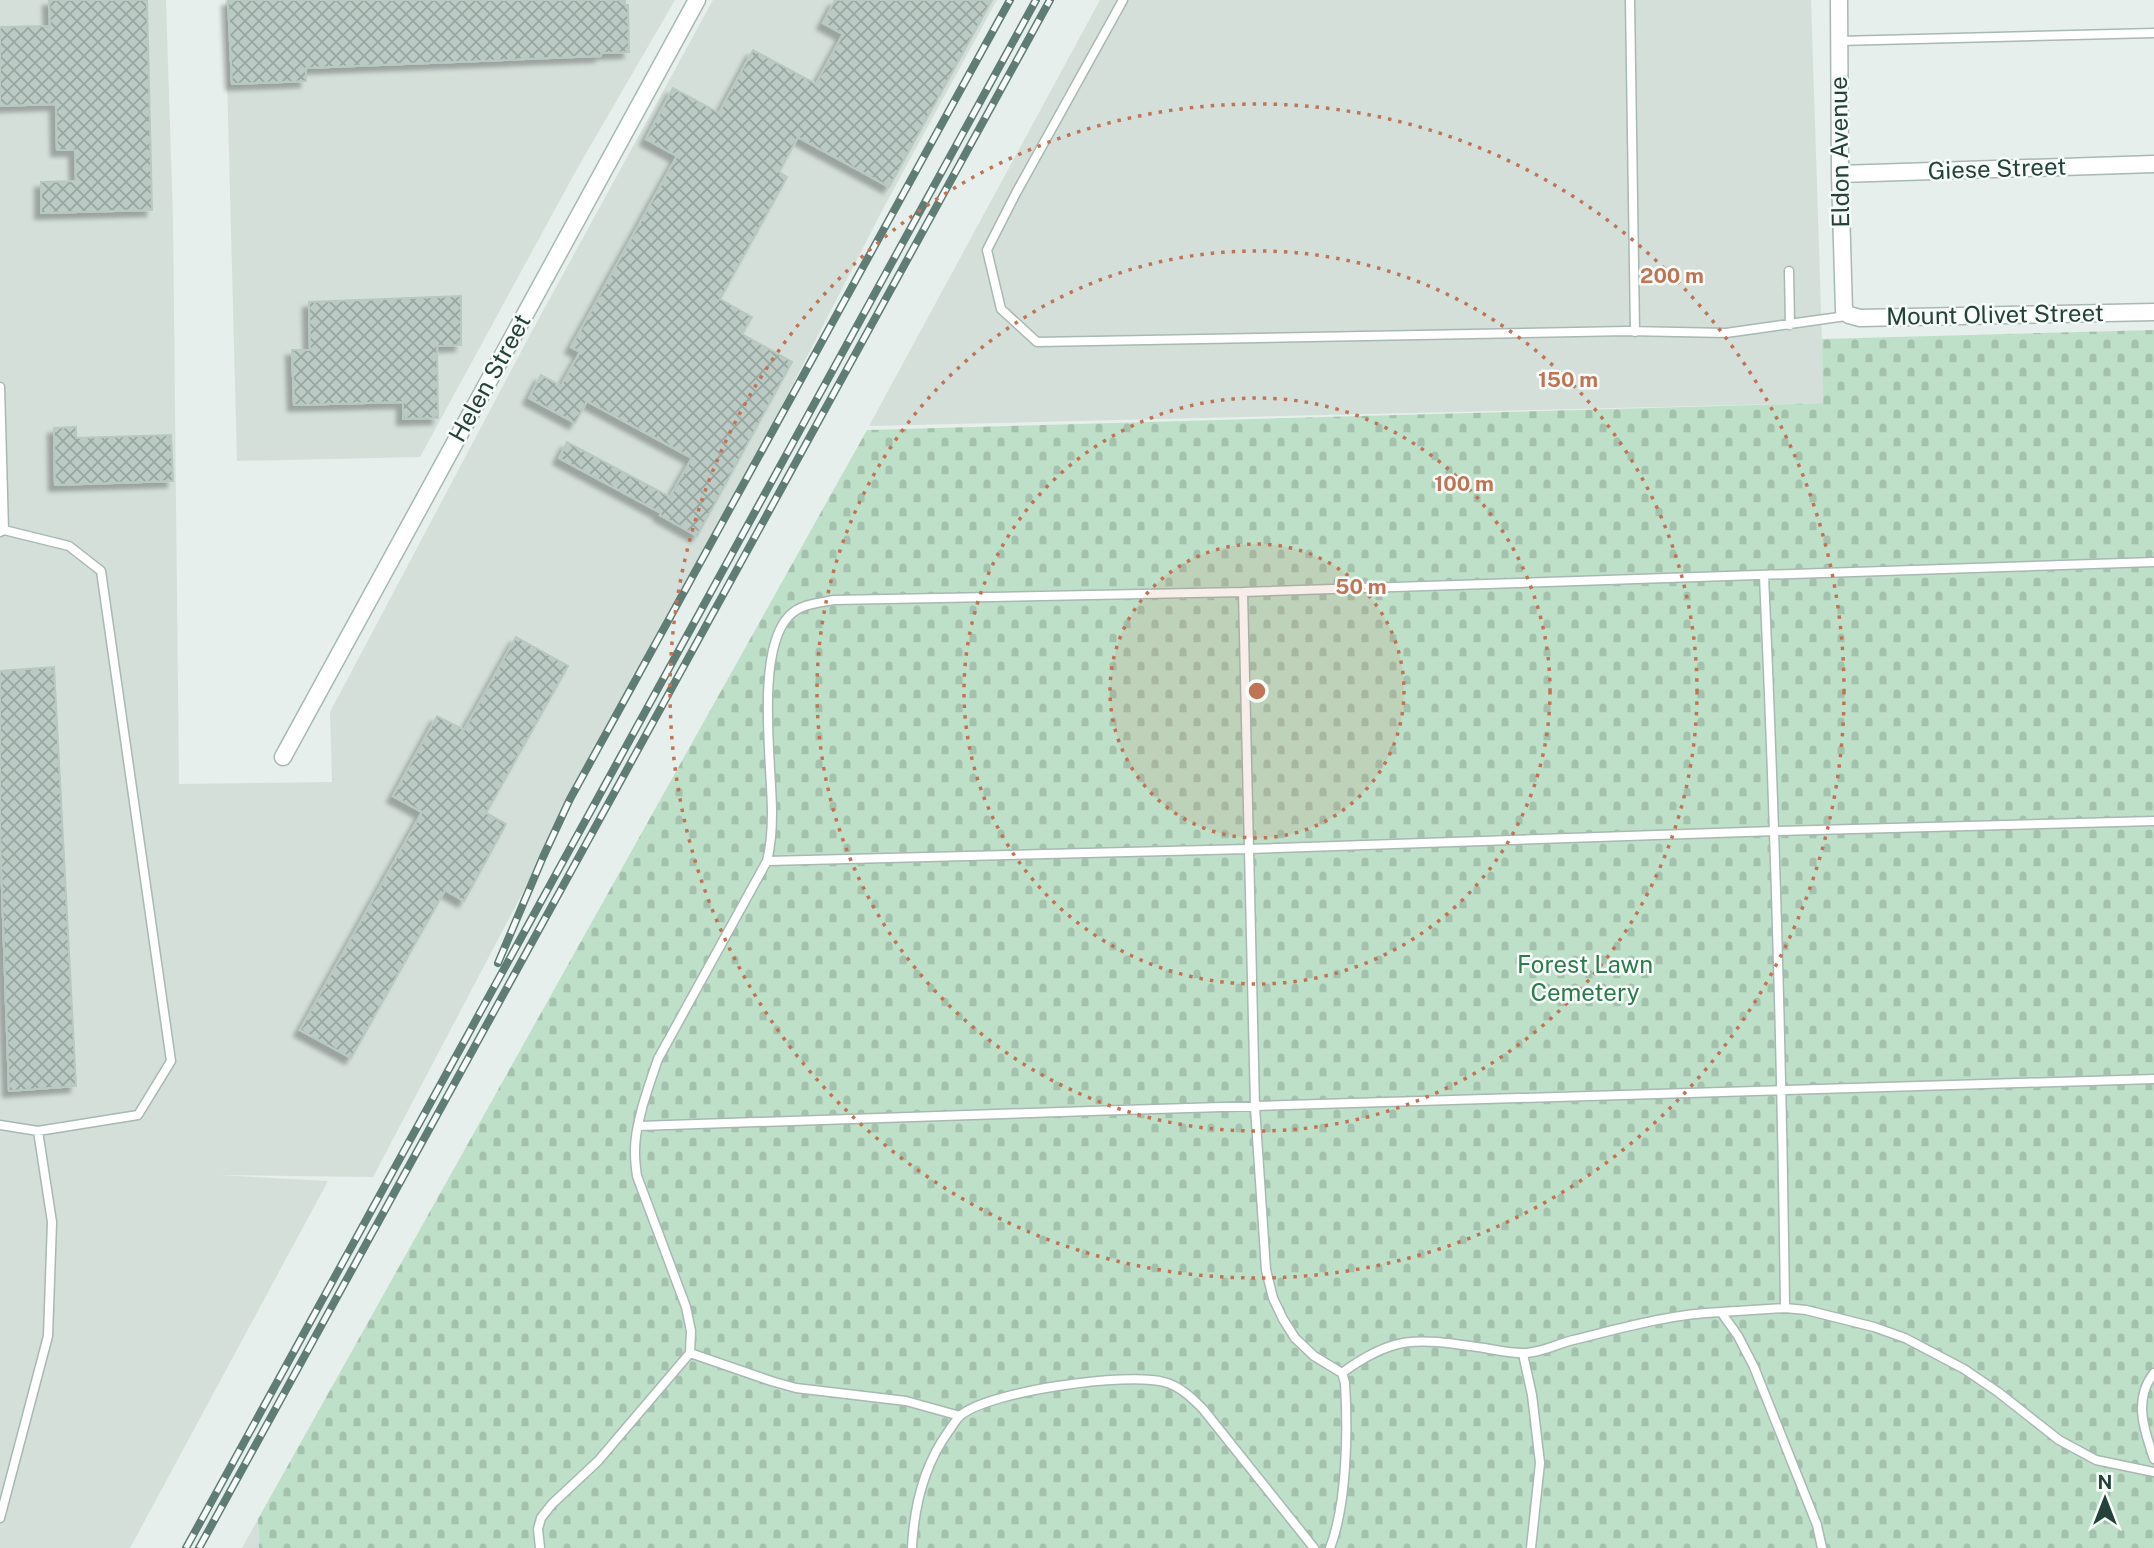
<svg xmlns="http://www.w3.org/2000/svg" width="2154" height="1548" viewBox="0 0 2154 1548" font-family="'Public Sans',sans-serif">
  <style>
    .built { fill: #d4dfda }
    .cemetery { fill: url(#cemetery-stones) }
    .building { fill: url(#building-cross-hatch); stroke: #b8c9c2; stroke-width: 2; filter: url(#shadow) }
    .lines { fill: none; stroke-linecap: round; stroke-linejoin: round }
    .service-casing { stroke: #a8b8b2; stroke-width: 11 }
    .minor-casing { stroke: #a8b8b2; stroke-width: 19 }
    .service { stroke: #fff; stroke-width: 8 }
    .minor { stroke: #fff; stroke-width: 16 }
    .rail-casing { stroke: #5f7d75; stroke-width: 8 }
    .rail { stroke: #f7fbf9; stroke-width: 5; stroke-dasharray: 16; stroke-linecap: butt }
    .ring { fill: none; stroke: #c07456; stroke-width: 3.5; stroke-dasharray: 3.5 7 }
    .labels { text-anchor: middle; stroke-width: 5; stroke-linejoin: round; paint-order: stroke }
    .street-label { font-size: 24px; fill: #24423a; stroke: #f7fbf9 }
    .park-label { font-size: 24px; fill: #2d7a4b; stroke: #f7fbf9 }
    .centre { fill: #c07456; stroke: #f7fbf9; stroke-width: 3.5 }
    .ring-label { font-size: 21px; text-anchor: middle; font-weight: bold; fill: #c07456; stroke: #f7fbf9; stroke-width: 5; stroke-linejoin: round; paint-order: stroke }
  </style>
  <defs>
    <pattern id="cemetery-stones" width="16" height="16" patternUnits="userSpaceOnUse" patternTransform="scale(1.75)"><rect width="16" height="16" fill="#bfe0c8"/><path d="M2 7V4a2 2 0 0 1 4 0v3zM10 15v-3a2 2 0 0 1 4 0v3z" fill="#a4c1ad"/></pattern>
    <pattern id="building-cross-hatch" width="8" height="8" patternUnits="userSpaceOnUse" patternTransform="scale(1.75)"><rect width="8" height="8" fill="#bbcac4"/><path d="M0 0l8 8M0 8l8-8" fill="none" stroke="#98a6a0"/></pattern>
    <filter id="shadow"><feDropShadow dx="-6" dy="6" stdDeviation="2" flood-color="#0004"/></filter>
  </defs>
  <rect width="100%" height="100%" fill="#e6efeb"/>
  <path class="built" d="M0,0H166L173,219L179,784L332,782L330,712L531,333L713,0H997L885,205L756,456L702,552L373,1177L219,1175L328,1181L130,1548H0Z
    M225,0H675L577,169L420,457L237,461Z
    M1100,0H1811L1824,403L869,426Z
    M258,1519L259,1548H242Z"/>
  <path class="cemetery" d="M2154,330V1548H259L258,1519L867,430L1823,403L1822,339Z"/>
  <path class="building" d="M49,0H147L152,210L41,213V182L76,181L75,150H57L56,104L0,106V27L50,26Z
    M228,0H625V5H628L629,52L602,53L600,56L306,68V81L232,84Z
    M835,0H992L889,187L798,137L779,172L787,177L720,299L752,317L742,334L792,362L697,536L660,515L661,513L559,458L567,442L670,497L692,458L587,401L575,423L529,398L541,375L561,386L580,352L571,347L677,156L646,139L673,88L719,113L753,50L816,84L843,34L823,23Z
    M461,296V345L437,346L438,418L403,419V402L294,405L292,350H310L309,302Z
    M76,427V438L171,435L173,481L55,485L54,428Z
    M516,637L568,666L486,813L506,824L464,901L445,890L351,1058L300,1030L422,812L393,796L437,716L464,730Z
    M54,667L76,1086L9,1091L0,832V671Z"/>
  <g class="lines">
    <g class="service-casing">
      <path id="service" d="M1123,0L1016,193L987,250L1001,309L1037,342L1628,331L1726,333L1846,316
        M1630,0L1635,332
        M1839,41L2154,33
        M1789,271L1790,325
        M0,387L4,530
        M0,532L4,530L69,546L101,571L171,1061L138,1115L38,1131L0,1125
        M1764,576C1775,820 1782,1064 1785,1308
        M1243,592L1255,1107L1266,1270L1273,1298L1283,1319L1295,1338L1314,1356L1342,1373L1345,1383C1348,1431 1347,1504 1330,1548
        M767,861C771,845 772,830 772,813C772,765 755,651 789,616C800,604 818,603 834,600L1243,592L2154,562
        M639,1126C1144,1110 1649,1090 2154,1079
        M1721,1312L1785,1308L1806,1310L1874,1327L1905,1338L1964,1369L1998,1392L2059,1440L2096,1460L2154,1472
        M690,1353L771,1381L796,1388L906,1401L960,1416
        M1523,1354L1532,1395L1540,1463L1531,1548
        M1342,1373C1396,1333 1420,1339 1484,1348C1497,1350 1513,1354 1526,1353C1543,1352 1557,1344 1573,1340C1622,1328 1670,1314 1721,1312L1738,1336L1754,1367L1817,1525L1822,1548
        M2154,1373C2133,1399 2144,1430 2154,1459
        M0,1518L48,1336L52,1222L38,1131
        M540,1548L538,1529L541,1518L552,1504L598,1461L690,1353L691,1331L686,1307L637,1176C636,1169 635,1161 635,1153C634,1126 649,1085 658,1059L767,861L1248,849L1775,831L2154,821
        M912,1548C914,1506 923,1467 948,1432C952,1427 956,1419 961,1415C990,1391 1127,1372 1164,1382C1180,1386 1192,1398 1203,1409L1314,1548"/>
    </g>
    <g class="minor-casing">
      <path id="minor" d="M1839,0L1840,174L1844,311L1849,315L1860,318L2154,312
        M1840,174L2154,164
        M283,757L697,0"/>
    </g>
    <use href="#service" class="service"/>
    <use href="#minor" class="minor"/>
    <g class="rail-casing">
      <path id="rail" d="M498,963L543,857L570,799L1010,0
        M186,1548L1036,0
        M199,1548L1050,0"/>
    </g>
    <use href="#rail" class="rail"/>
  </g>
  <circle cx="1257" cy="691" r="147" fill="#c07456" fill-opacity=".12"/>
  <g class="ring">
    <circle cx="1257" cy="691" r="147"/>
    <circle cx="1257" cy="691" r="293"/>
    <circle cx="1257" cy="691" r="440"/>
    <circle cx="1257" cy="691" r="587"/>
  </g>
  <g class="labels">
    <g class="street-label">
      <text transform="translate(1840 152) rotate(-91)" y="8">Eldon Avenue</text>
      <text transform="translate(1997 169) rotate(-2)" y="8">Giese Street</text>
      <text transform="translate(1995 315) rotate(-1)" y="8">Mount Olivet Street</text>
      <text transform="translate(490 378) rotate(-61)" y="8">Helen Street</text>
    </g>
    <g class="park-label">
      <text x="1585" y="973">Forest Lawn<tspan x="1585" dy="28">Cemetery</tspan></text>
    </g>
  </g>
  <circle cx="1257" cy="691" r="10" class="centre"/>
  <g class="ring-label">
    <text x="1672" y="283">200 m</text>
    <text x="1568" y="387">150 m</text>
    <text x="1464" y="491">100 m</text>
    <text x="1361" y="594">50 m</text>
  </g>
  <g transform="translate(2105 1499)" stroke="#f7fbf9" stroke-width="5" paint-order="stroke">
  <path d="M0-5L12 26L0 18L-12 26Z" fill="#24423a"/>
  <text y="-10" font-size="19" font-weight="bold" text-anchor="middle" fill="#24423a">N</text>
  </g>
</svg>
